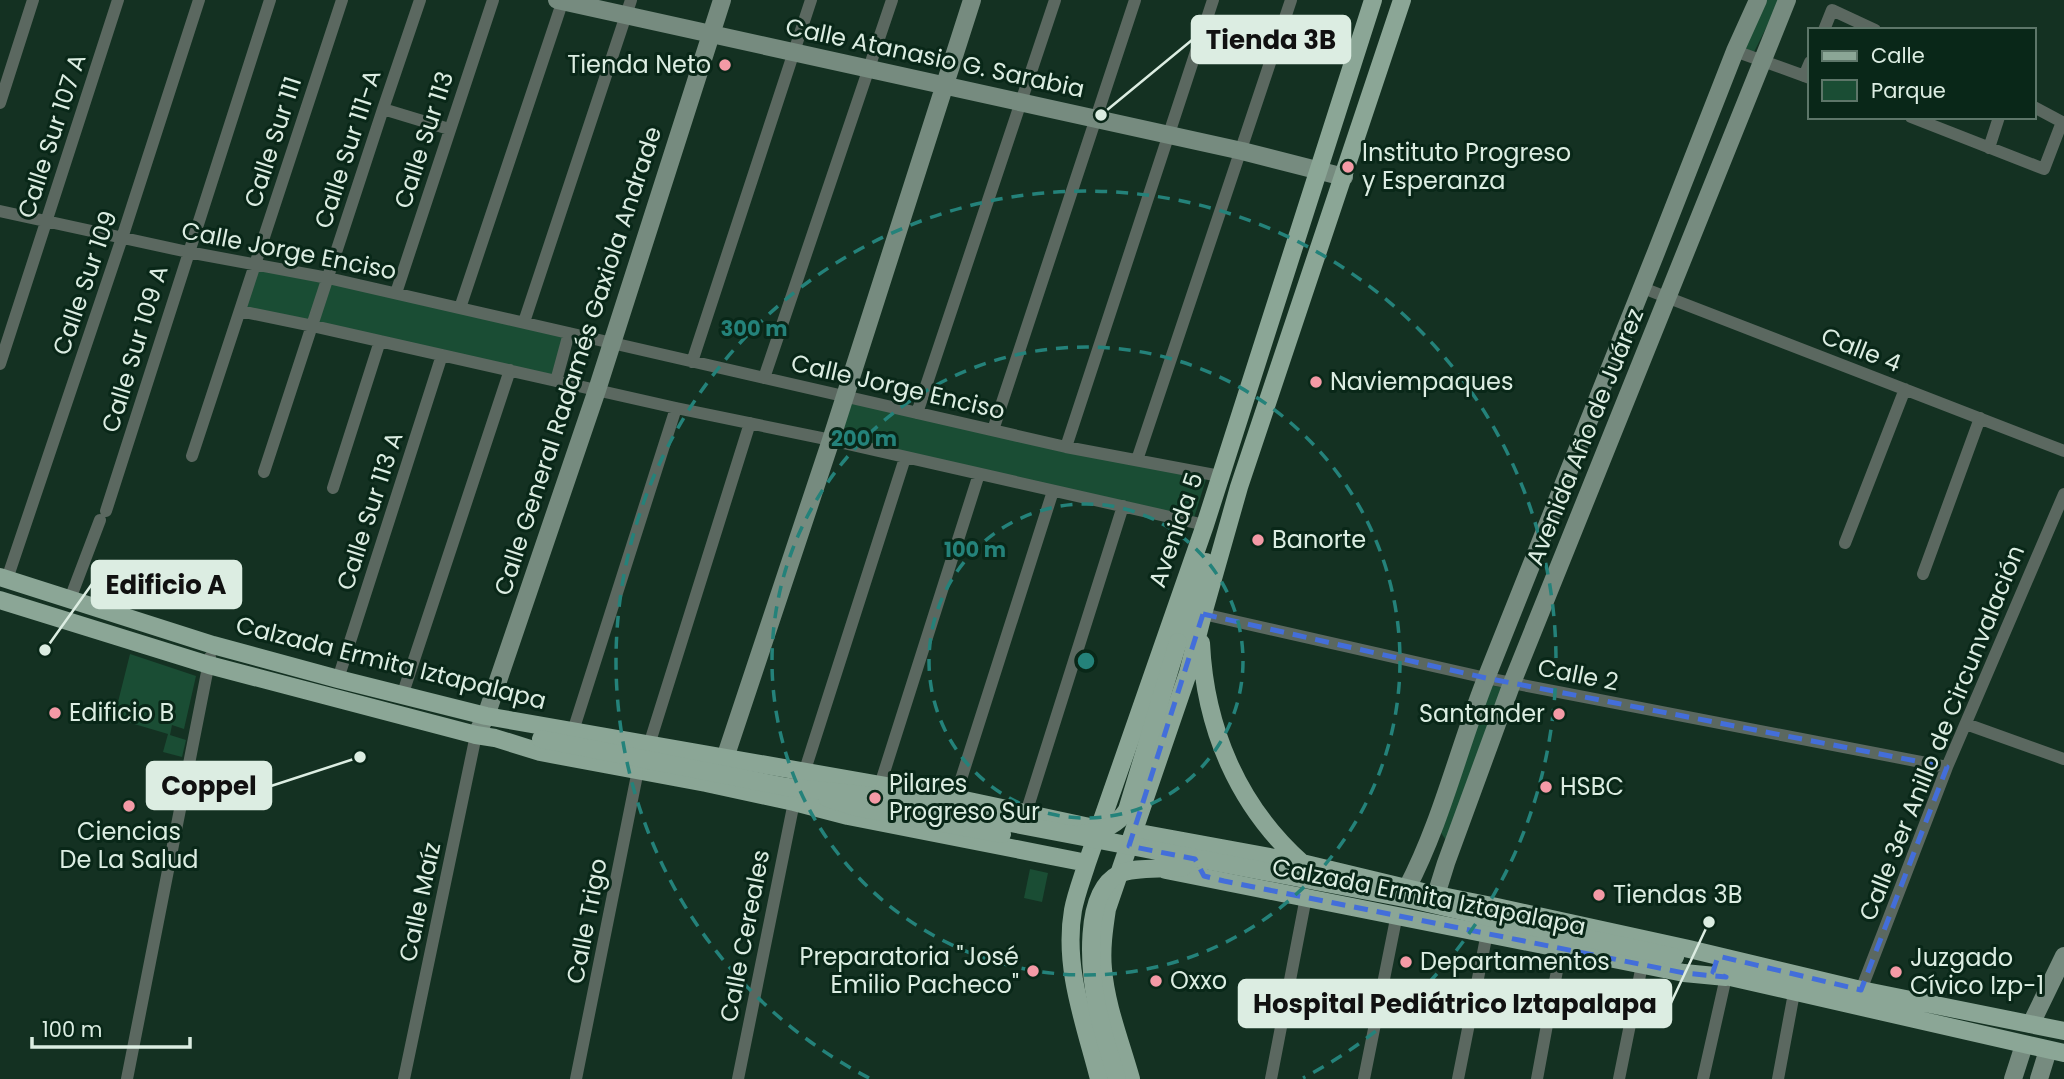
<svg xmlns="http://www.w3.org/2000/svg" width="2064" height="1079" viewBox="0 0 2064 1079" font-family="Poppins,sans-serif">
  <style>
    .green { fill: #1a4d34 }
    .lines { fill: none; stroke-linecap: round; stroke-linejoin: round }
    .street { stroke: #5b6860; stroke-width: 12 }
    .secondary { stroke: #768b7f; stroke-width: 18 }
    .primary { stroke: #8ba696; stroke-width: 18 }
    .primary-bridge { stroke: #8ba696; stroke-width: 18 }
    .marked { fill: none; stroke: #436eda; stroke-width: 5; stroke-dasharray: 14 9; stroke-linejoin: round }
    .ring { fill: none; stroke: #24827a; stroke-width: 3.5; stroke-dasharray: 12 9 }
    .poi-dot { fill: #f49aa6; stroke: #092718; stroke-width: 2.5 }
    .labels { text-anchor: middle; stroke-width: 6; stroke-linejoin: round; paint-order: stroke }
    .street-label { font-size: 24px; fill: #dcede2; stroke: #092718 }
    .poi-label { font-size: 24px; fill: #dcede2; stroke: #092718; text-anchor: start }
    .centre { fill: #24827a; stroke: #092718; stroke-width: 3.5 }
    .ring-label { font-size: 21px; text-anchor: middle; font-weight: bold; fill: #24827a; stroke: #092718; stroke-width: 6; stroke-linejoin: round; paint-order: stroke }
    .leader { fill: none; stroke: #dcede2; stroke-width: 2.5 }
    .callout-dot { fill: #dcede2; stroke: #092718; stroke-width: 2.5 }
    .callout { fill: #dcede2; stroke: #dcede2; stroke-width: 2.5 }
    .callout-label { font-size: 26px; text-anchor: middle; font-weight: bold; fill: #111 }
  </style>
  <rect width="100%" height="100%" fill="#143122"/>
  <path class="green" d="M1762,0H1780L1754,52L1746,49L1743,46Z
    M256,270L328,278L565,337L555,376L246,307Z
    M849,402L1207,476L1194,518L837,442Z
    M130,654L196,676L184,729L172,725L170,735L186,740L182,757L163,752L168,734L114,718Z
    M1488,685L1508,688L1450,846L1439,830Z
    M1030,869L1048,873L1042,902L1024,898Z"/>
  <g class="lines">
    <path class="street" d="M1824,30L1832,10L1875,30
      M1735,51L1810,78
      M1804,76L1810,62
      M0,103L33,0
      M383,109L449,129
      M1911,117L2044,169L2062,122L2034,107
      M1989,148L1999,117
      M0,211L188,252L328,278L1066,447L1220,476
      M1643,288L2064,451
      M396,293L493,0
      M460,308L563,0
      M240,311L313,326L676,408L831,440L1205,525
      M524,322L631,0
      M692,362L811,0
      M0,364L118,0
      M764,378L892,0
      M556,381L569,333
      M917,413L1055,0
      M993,430L1135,0
      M1066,447L1213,0
      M192,456L342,0
      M1137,460L1291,0
      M264,472L383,109L420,0
      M333,488L380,341
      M106,511L270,0
      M1845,543L1905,389
      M1923,574L1980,418
      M7,579L122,238L199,0
      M70,599L100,520
      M1203,614L1486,678L1947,767
      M338,679L442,355
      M402,696L510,370
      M1966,724L2064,759
      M573,731L676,408
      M649,745L750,423
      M804,773L905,458
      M880,785L979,474
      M955,798L1053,491
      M1026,813L1123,506
      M1861,990L1947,767L2064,494
      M127,1079L210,657
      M404,1079L476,735
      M576,1079L638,770
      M738,1079L794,802
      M1271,1079L1306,897
      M1364,1079L1397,914
      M1458,1079L1487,933
      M1537,1079L1561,949
      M1619,1079L1642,965
      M1703,1079L1726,977
      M1778,1079L1794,993"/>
    <path class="secondary" d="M557,0L1242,151L1344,177
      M476,735L486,716L597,390L722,0
      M725,758L831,440L972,0
      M1407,888C1442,821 1459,746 1487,676C1570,468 1654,260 1735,51L1758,0
      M1436,895L1446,863L1512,683L1787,0
      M2031,1024L2064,956
      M2013,1079L2024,1045
      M2039,1079L2048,1050"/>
    <path class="primary" d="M0,577L213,645L338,679L486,716L955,798L1099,829
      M0,600L209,665L476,735L495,738L540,752L706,783L794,802L848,816L1087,863
      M1178,642L1206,562
      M1201,643C1205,728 1238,806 1302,863
      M1134,832L1302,863L1427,893L1497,907L1689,949L1861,990L2064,1031
      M1166,870L1684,973L1726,977
      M1717,974L2064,1053
      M1099,1079C1085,1024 1063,967 1073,910C1076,894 1082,879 1087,863L1205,525L1373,0
      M1131,1079C1121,1043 1106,1006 1103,969C1101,949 1104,929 1107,909L1188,673L1203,614L1239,487L1402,0"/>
    <path class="primary-bridge" d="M541,739L787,787L864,795L1415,900L1505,921L1675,957
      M827,798L855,807L1002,834
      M1082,834C1100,832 1117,826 1127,810L1178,642
      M1117,1079C1110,1055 1102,1031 1097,1006C1090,972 1082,893 1119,874C1135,866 1163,870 1183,867"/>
  </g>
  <path class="marked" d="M1203,614L1486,678L1947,767L1861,990L1718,956L1713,972L1726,977L1684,973L1224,881L1204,876L1195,859L1129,846Z"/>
  <g class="ring">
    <circle cx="1086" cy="661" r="157"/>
    <circle cx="1086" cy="661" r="314"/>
    <path d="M869 1078A470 470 0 1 1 1303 1078"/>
  </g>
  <g class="poi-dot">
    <circle cx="725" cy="65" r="7"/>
    <circle cx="1348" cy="167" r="7"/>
    <circle cx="1316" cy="382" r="7"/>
    <circle cx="1258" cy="540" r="7"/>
    <circle cx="55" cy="713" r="7"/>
    <circle cx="1559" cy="714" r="7"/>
    <circle cx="1546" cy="787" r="7"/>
    <circle cx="875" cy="798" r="7"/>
    <circle cx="129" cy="806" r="7"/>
    <circle cx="1599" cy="895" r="7"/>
    <circle cx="1406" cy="962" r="7"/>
    <circle cx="1033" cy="971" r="7"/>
    <circle cx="1896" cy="972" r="7"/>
    <circle cx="1156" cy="981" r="7"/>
  </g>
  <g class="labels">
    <g class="street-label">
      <text transform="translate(935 58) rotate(12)" y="8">Calle Atanasio G. Sarabia</text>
      <text transform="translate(52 136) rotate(-72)" y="8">Calle Sur 107 A</text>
      <text transform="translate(424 140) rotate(-72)" y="8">Calle Sur 113</text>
      <text transform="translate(273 142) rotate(-72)" y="8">Calle Sur 111</text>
      <text transform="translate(348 149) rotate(-72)" y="8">Calle Sur 111-A</text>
      <text transform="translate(289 251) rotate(11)" y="8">Calle Jorge Enciso</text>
      <text transform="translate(85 283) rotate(-71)" y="8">Calle Sur 109</text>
      <text transform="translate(135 349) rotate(-73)" y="8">Calle Sur 109 A</text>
      <text transform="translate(1861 350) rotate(21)" y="8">Calle 4</text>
      <text transform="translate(578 361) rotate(-72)" y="8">Calle General Radamés Gaxiola Andrade</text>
      <text transform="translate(898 387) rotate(13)" y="8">Calle Jorge Enciso</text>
      <text transform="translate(1585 437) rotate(-68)" y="8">Avenida Año de Juárez</text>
      <text transform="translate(370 511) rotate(-72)" y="8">Calle Sur 113 A</text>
      <text transform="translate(1176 530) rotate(-71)" y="8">Avenida 5</text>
      <text transform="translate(391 663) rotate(14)" y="8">Calzada Ermita Iztapalapa</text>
      <text transform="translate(1578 675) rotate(11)" y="8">Calle 2</text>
      <text transform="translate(1942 733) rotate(-68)" y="8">Calle 3er Anillo de Circunvalación</text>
      <text transform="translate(1429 897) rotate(11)" y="8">Calzada Ermita Iztapalapa</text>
      <text transform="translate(420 902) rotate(-78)" y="8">Calle Maíz</text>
      <text transform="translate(587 921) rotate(-79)" y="8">Calle Trigo</text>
      <text transform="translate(745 936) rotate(-79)" y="8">Calle Cereales</text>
    </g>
    <g class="poi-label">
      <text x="711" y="73" text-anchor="end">Tienda Neto</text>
      <text x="1362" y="161">Instituto Progreso<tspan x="1362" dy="28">y Esperanza</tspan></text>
      <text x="1330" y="390">Naviempaques</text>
      <text x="1272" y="548">Banorte</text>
      <text x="69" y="721">Edificio B</text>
      <text x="1545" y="722" text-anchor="end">Santander</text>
      <text x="889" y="792">Pilares<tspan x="889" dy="28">Progreso Sur</tspan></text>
      <text x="1560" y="795">HSBC</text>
      <text x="129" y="840" text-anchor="middle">Ciencias<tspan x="129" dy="28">De La Salud</tspan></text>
      <text x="1613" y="903">Tiendas 3B</text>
      <text x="1019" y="965" text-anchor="end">Preparatoria "José<tspan x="1019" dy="28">Emilio Pacheco"</tspan></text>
      <text x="1910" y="966">Juzgado<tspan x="1910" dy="28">Cívico Izp-1</tspan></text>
      <text x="1420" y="970">Departamentos</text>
      <text x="1170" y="989">Oxxo</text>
    </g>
  </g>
  <circle cx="1086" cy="661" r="10" class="centre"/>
  <g class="ring-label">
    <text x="754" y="336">300 m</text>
    <text x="864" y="446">200 m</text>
    <text x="975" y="557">100 m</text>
  </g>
  <path class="leader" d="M1101 115L1192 40M45 650L92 584M360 757L271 786M1709 922L1671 1003"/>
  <g class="callout-dot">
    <circle cx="1101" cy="115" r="7"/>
    <circle cx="45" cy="650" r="7"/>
    <circle cx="360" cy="757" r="7"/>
    <circle cx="1709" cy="922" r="7"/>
  </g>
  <g class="callout">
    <rect x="1192" y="16" width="158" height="47" rx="7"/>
    <rect x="92" y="561" width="149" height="47" rx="7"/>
    <rect x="147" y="762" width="124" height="47" rx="7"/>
    <rect x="1239" y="980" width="432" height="47" rx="7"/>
  </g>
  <g class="callout-label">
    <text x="1271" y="49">Tienda 3B</text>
    <text x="166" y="594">Edificio A</text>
    <text x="209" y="795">Coppel</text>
    <text x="1455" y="1013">Hospital Pediátrico Iztapalapa</text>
  </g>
  <rect x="1808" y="28" width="228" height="91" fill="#092718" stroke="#5d7669" stroke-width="2"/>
  <rect x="1822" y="51" width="35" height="10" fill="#8ba696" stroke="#5d7669" stroke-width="2"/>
  <text x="1871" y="63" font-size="21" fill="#dcede2">Calle</text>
  <rect x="1822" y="80" width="35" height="21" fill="#1a4d34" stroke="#5d7669" stroke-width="2"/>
  <text x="1871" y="98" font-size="21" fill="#dcede2">Parque</text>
  <path d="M32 1037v10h158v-10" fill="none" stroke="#dcede2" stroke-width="3.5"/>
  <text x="42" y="1037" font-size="21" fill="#dcede2" stroke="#092718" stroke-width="5" paint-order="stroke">100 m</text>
</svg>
